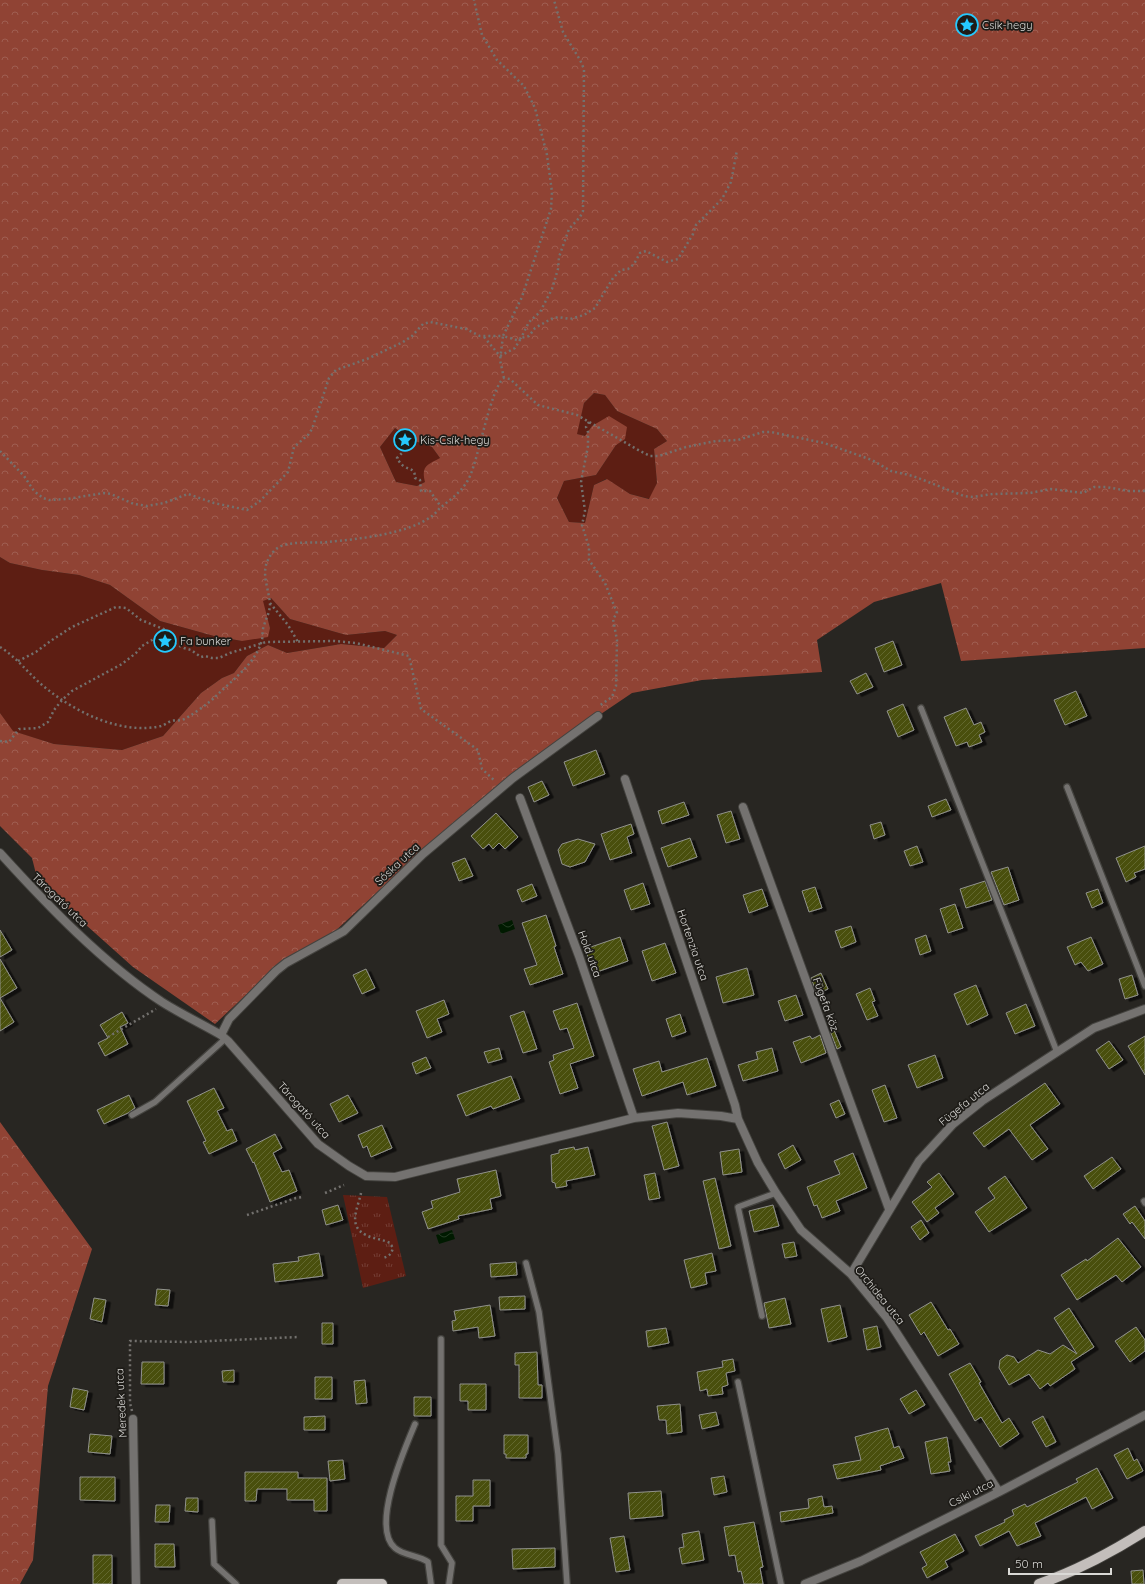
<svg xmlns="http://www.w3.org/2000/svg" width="1145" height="1584" viewBox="0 0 1145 1584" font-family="Quicksand,sans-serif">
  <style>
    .grass { fill: #5d1e13 }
    .forest { fill: url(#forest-crowns); fill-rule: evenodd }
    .park { fill: url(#park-tufts) }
    .water { fill: url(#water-waves) }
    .building { fill: url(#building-hatch); stroke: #91928d; filter: url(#shadow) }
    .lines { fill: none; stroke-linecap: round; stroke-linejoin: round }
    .service-casing { stroke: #44433f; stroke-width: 8 }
    .minor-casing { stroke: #44433f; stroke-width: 10 }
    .primary-casing { stroke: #44433f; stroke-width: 12 }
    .path { stroke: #73716e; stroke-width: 2.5; stroke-dasharray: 2 3; stroke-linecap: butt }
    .service { stroke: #747270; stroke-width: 5.5 }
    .minor { stroke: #747270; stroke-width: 8 }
    .primary { stroke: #c3bebb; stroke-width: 10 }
    .labels { text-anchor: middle; stroke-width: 3.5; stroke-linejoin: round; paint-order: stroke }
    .poi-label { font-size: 11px; fill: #dad9d6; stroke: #1e1c18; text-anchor: start }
    .street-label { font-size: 11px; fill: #dad9d6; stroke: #1e1c18 }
  </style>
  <defs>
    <pattern id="forest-crowns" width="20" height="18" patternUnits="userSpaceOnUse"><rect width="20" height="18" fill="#904334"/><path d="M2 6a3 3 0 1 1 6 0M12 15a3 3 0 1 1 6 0" fill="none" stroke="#9f5e51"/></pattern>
    <pattern id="park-tufts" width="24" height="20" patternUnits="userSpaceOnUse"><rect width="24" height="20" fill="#5d1e13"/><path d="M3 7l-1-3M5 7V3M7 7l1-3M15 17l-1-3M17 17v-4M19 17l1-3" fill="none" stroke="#743e35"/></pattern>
    <pattern id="water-waves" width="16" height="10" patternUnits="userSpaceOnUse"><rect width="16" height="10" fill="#001a00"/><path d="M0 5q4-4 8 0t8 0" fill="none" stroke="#253b24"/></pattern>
    <pattern id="building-hatch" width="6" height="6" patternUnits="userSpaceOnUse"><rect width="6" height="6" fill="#484f0b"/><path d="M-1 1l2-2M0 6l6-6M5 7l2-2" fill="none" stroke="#62682e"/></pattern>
    <filter id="shadow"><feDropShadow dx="4.5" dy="2.5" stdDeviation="0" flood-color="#0009"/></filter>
  </defs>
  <rect width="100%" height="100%" fill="#282622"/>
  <path class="grass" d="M594,393L605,395L617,411L657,429L667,441L654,449L657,483L650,499L630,494L606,479L594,485L585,523L569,522L557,498L564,481L596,475L616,445L592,426L585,436L576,434L584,403Z
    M395,428L412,440L432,447L440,458L425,482L417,486L396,482L380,447Z
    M0,557L10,563L42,570L79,575L110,585L160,621L214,636L242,641L270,628L262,601L271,598L290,619L346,635L385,631L397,635L384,648L341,644L287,653L268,645L247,656L234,673L222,678L201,693L163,736L122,750L54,744L12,731L0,713Z"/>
  <path class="forest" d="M0,0H1145V648L961,661L941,583L874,602L817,640L822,672L702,680L632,693L598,716L426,847L331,935L283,960L215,1024L133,967L38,882L32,858L0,826V713L13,731L54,744L122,750L163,736L201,693L222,678L234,673L247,656L268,645L287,653L341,644L384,648L397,635L385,631L346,635L290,619L271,598L263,601L270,628L268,637L242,641L214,636L160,621L110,585L79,575L42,570L10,563L0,557ZM594,393L605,395L617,411L657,429L667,441L654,449L657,483L649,499L630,494L607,479L594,485L585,523L569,522L557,498L564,481L596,475L616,445L625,439L627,427L609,416L592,426L585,436L577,434L584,403ZM395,428L412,440L432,447L440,458C427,465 421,466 425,482L417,486L396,482L380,447Z
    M0,1122L92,1249L48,1386L33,1560L20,1584H0Z"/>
  <path class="park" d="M343,1195L387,1197L406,1276L363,1288Z"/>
  <path class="water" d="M512,920L515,929L501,934L498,925Z
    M452,1230L455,1239L439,1244L436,1235Z"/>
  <path class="building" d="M893,641L902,665L884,672L875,648Z
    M866,673L873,687L857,694L850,681Z
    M1076,691L1087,716L1065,725L1054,700Z
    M903,704L914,730L898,737L887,711Z
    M966,708L974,725L981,722L985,732L979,735L982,742L969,747L967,742L956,746L944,717Z
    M596,750L605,774L573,786L564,762Z
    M542,781L549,795L534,802L528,787Z
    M946,799L951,810L932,817L928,806Z
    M684,802L689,815L662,824L658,811Z
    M731,811L740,839L726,843L717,815Z
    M496,813L518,837L505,849L499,843L493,849L489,844L483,849L471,836Z
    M881,822L885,835L874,839L870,825Z
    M631,824L634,834L627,837L632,853L610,860L601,834Z
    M690,838L697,857L668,867L661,848Z
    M578,839L595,844L585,862L570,867L562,864L558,850L562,844Z
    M917,846L923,862L910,866L904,851Z
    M1145,846V869L1134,873L1136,877L1126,882L1116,858Z
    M465,858L473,876L459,881L452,863Z
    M1008,867L1019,900L1004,905L991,872Z
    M985,881L992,900L966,908L960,889Z
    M643,883L650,904L631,910L624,890Z
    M532,884L537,896L522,902L517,890Z
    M815,887L822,908L809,912L802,891Z
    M762,889L768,906L749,913L743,895Z
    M1098,889L1103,903L1092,908L1086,893Z
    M955,904L963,928L948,933L940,909Z
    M546,915L556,946L554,947L563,974L530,985L524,969L537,965L522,923Z
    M851,926L856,942L841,948L835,931Z
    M0,930L12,950L0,957Z
    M926,935L931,951L920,955L915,939Z
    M620,937L628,961L594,973L585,949Z
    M1091,937L1103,964L1088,971L1081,962L1075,965L1067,947Z
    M665,943L676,973L652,981L642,951Z
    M0,959L17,988L0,998L14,1022L0,1031Z
    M747,968L754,995L723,1003L716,977Z
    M366,969L375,988L362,994L353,975Z
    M821,973L828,989L817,994L811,978Z
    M1132,975L1138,995L1125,999L1119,979Z
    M976,985L988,1015L967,1025L954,994Z
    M870,988L875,1001L872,1002L878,1016L867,1020L856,994Z
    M796,995L803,1015L785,1021L778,1001Z
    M444,1000L449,1014L437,1019L442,1032L427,1038L416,1011Z
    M577,1003L594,1056L570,1064L578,1088L560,1094L549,1062L554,1060L553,1055L574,1048L567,1028L560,1030L553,1011Z
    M1026,1004L1035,1026L1015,1034L1006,1013Z
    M524,1011L537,1049L523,1053L510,1016Z
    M122,1012L128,1023L120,1027L128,1044L105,1056L98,1043L108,1038L100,1025Z
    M680,1014L686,1032L672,1037L666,1019Z
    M834,1030L841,1047L837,1049L830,1031Z
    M820,1035L826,1053L801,1063L793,1042L810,1036L812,1039Z
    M1145,1036V1075L1128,1046Z
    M1109,1041L1123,1060L1109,1069L1096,1050Z
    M499,1048L502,1059L488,1063L484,1052Z
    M772,1048L778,1071L743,1081L738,1065L758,1059L756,1052Z
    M935,1055L943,1078L917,1088L908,1065Z
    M426,1057L431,1068L416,1074L412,1063Z
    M707,1058L716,1086L687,1095L683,1082L642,1096L633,1069L659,1061L662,1072Z
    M511,1076L520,1099L493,1109L491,1106L466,1116L457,1095Z
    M1045,1083L1060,1104L1030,1125L1048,1149L1032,1160L1009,1129L984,1147L973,1133Z
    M885,1085L897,1118L884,1122L872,1090Z
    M214,1088L224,1108L217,1111L227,1131L232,1129L237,1141L209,1154L203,1142L206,1141L187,1101Z
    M129,1095L135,1108L128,1113L104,1124L97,1110Z
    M348,1095L358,1113L339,1122L330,1104Z
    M839,1100L845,1114L836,1118L830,1104Z
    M667,1122L679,1166L664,1170L652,1126Z
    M382,1125L392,1148L371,1157L367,1146L363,1148L358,1135Z
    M275,1134L282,1148L273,1153L282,1172L289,1170L297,1191L270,1202L254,1162L253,1163L246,1149Z
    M793,1145L801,1160L785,1169L778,1154Z
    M574,1147L575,1150L588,1147L595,1175L566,1181L567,1186L556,1188L555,1183L552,1182L551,1155L559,1153V1150Z
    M739,1149L742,1172L723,1175L720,1152Z
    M853,1153L867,1188L836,1201L840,1211L822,1218L817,1205L814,1206L807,1187L840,1174L834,1161Z
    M1112,1157L1121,1169L1093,1189L1084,1176Z
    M496,1170L501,1196L490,1199L492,1209L458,1216L459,1219L428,1229L422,1212L433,1208L431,1201L460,1192L457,1179Z
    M655,1173L660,1198L649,1200L644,1175Z
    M939,1173L954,1194L935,1208L939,1213L927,1222L912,1202L932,1187L927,1182Z
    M1005,1176L1027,1208L989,1232L975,1212L995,1198L988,1188Z
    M715,1178L731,1246L719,1249L703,1181Z
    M338,1205L343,1220L326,1225L322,1210Z
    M773,1205L779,1226L754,1232L749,1211Z
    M1135,1206L1145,1221V1239L1132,1222L1130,1224L1123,1214Z
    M921,1220L929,1233L920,1240L911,1227Z
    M1118,1238L1141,1267L1122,1282L1116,1275L1077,1300L1061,1275L1086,1259L1087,1261Z
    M794,1242L797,1256L785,1258L782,1244Z
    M319,1253L323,1276L275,1282L273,1264L299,1261L298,1257Z
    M712,1253L716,1271L705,1273L707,1284L691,1288L684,1260Z
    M516,1262L517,1275L491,1277L490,1264Z
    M157,1289L170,1290L168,1306L155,1305Z
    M525,1296V1309L500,1310L499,1297Z
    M94,1298L106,1300L102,1322L90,1319Z
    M785,1298L791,1324L769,1328L764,1303Z
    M931,1302L948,1330L950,1329L959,1344L938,1356L924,1332L921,1335L909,1315Z
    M490,1305L495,1336L479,1338L478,1327L453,1331L452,1321L456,1320L454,1311Z
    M840,1305L847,1337L828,1342L821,1309Z
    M1069,1308L1094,1347L1071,1362L1075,1369L1050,1386L1048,1383L1040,1389L1029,1374L1009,1385L999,1368L1000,1360L1007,1355L1014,1357L1018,1363L1038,1350L1050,1354L1063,1345L1077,1354L1054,1318Z
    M322,1323H333V1344H322Z
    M877,1326L881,1347L867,1350L863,1329Z
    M1136,1327L1145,1340V1351L1130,1362L1115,1341Z
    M666,1328L669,1343L648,1347L646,1331Z
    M537,1352L538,1385H542V1398H519V1365H515V1353Z
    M733,1359L735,1371L726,1373L728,1385L722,1387L723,1394L708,1396L707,1389L700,1391L697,1372L723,1367L722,1361Z
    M142,1362H164V1384H141Z
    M970,1363L981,1382L979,1383L1002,1423L1009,1418L1019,1434L1000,1447L981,1417L975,1421L949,1374Z
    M234,1370V1382H223L222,1371Z
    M315,1377H332V1399H315Z
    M365,1380L367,1403L356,1404L354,1381Z
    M460,1384H486V1410H468V1401H460Z
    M73,1388L88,1391L84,1410L70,1407Z
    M916,1390L925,1405L909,1414L900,1399Z
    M414,1397H431V1416H414Z
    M680,1404L682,1432L667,1434L666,1420H659L657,1406Z
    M716,1412L719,1425L702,1429L699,1415Z
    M325,1416V1430H304V1417Z
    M1043,1416L1056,1442L1046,1447L1032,1422Z
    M888,1428L894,1448L899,1446L904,1458L880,1466L881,1470L837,1479L833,1465L861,1460L855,1437Z
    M90,1434L112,1436L110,1454L88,1452Z
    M504,1435H528V1454H526V1458H506V1454H504Z
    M947,1437L951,1462H948L950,1471L931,1474L925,1442Z
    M1128,1448L1134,1461L1137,1459L1143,1471L1127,1479L1114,1455Z
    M343,1460L345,1479L330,1481L328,1461Z
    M1097,1468L1113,1498L1092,1509L1086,1497L1035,1523L1041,1536L1017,1546L1009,1531L980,1546L975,1536L1005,1522L1004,1520L1014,1515L1012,1510L1025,1504L1027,1507L1078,1482L1076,1479Z
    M245,1472H298V1478H327V1511H314V1500H287V1489H257L256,1501H245Z
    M724,1476L727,1492L714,1495L711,1478Z
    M80,1477H115V1501L80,1500Z
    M473,1480H490V1506H473V1521H456V1496H473Z
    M661,1491L663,1516L630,1519L628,1493Z
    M822,1496L824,1507L832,1506L833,1513L781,1522L780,1512L809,1508L808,1499Z
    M186,1498H198V1512L185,1511Z
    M156,1505H170L169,1522H155Z
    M754,1522L763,1567L760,1568L763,1584H744L741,1571L738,1572L735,1555L729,1556L724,1527Z
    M699,1531L704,1560L682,1564L679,1548L684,1547L682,1534Z
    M955,1534L964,1551L945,1561L948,1567L927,1578L922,1568L927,1565L920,1552Z
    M624,1536L630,1570L616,1572L610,1538Z
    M155,1544H174L175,1567H155Z
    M555,1548V1567L513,1569L512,1549Z
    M93,1555H112V1584H93Z
    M1143,1570L1144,1584H1132L1131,1571Z"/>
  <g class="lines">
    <g class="service-casing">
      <path id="service" d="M921,708L1057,1052
        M1067,787L1145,986
        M132,1115L155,1102L225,1039
        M1144,1201L1145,1203
        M526,1263L539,1312L558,1454L567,1584
        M762,1316L738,1207L776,1193
        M441,1339V1545L452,1563L449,1584
        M738,1382L781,1584
        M415,1424C405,1448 370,1527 395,1548C404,1556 419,1555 428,1562L431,1584
        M212,1521L214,1564L236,1584"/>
    </g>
    <g class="minor-casing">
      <path id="minor" d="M625,779L735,1105L738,1119L758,1163L776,1193L801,1230L851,1274L887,1318L999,1492
        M520,798L579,956L634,1118
        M743,807L889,1209
        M0,853C48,906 103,963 162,1002C181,1014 202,1024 221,1035L228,1041L318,1144L349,1166L366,1176L395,1177L634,1118L678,1113L721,1116L738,1119
        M221,1035L229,1019L276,971L286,963L344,931L423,854L480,806L513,778L598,716
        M851,1274L919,1161L953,1124L982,1101L1094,1028L1145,1009
        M133,1419L136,1584
        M805,1584L861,1561L999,1492L1145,1415"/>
    </g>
    <g class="primary-casing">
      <path id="primary" d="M342,1584H382
        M1039,1584C1076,1571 1112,1552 1145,1531"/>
    </g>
    <path class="path" d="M484,337L500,356L515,348L521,338L529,336L535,328L551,319L558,317L570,319L584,315L595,308L613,278L621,270L628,269L634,264L640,253L646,251L667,262L678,259L693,234L696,225L722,199L731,182L737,150
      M504,378L500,360L503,336L517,340L521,338L529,322L540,312L552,289L558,269L559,257L569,229L580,217L583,211L584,69L580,60L563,32L554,0
      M589,422L586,427L588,432V446L581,482L585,511L582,525L589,547V560L605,583L617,613L613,619L617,640L616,686L612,697L599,706
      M402,441L400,443L404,448L402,453L397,458C399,461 401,465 405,467C411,470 415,469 415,478L420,480L421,491H430L441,507
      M0,451L24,476L34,491L43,498L49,500L67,499L104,493L111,494L134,504L147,506L164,503L188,494L214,503L247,510L260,501L288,472L294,447L308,435L312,429L329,378L336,370L367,359L403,342L412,336L423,324L430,322L466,329L480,336H503L522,297L551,209L552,192L547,155L535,108L524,86L497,60L482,35L474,0
      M270,603L288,625L298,642
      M0,647C18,658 30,676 47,689C77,713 122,735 161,726C164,725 167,723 171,721C174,720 178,721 182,720C190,717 209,703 215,697C231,681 254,665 261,643C263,639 262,634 263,629C265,620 270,613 270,604C268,583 258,569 274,551C285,539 313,544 328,542C358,539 408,534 432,516C435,514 437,511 440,508C451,499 464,490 470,476C479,456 491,387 504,378L510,379L538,405L577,415L640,451L650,456H659L686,447L716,441L738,440L763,432H771L824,443L872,460L891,471L913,476L964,496L973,497L993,494L1030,493L1051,489L1083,493L1094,487H1106L1129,491H1145
      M18,661L36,652L52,640L72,627L116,607L126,608L141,620L166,630L173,638L175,644L184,648L191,650L201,657L205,656L212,658H219L230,653L266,642L335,641L356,643L409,656L421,709L478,750L482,769L495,781
      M0,741L9,742L19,729L38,728L48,722L54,710L62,700L72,691L122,664L136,653L142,646L152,640L164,629
      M108,1037L156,1009
      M325,1193L344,1185
      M361,1193C358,1208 347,1226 366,1235C373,1239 382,1239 390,1243L393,1248C391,1255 389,1256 383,1258
      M247,1215L296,1198L304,1197
      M132,1411L130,1403V1341L189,1342L298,1337"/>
    <use href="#service" class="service"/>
    <use href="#minor" class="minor"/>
    <use href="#primary" class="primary"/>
  </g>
  <defs>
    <g id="sight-ring" transform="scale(1.15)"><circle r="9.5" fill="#1e1c18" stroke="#25c9fe" stroke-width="1.5"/><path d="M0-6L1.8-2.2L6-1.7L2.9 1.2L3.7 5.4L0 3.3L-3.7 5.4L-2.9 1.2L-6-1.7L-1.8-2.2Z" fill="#25c9fe"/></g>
  </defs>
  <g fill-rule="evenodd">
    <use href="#sight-ring" x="967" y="25"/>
    <use href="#sight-ring" x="405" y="440"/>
    <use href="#sight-ring" x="165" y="641"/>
  </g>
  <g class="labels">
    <g class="poi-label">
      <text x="982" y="29">Csík-hegy</text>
      <text x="420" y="444">Kis-Csík-hegy</text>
      <text x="180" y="645">Fa bunker</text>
    </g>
    <g class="street-label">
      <text transform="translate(397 864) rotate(-43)" y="4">Sóska utca</text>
      <text transform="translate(60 900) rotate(44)" y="4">Tárogató utca</text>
      <text transform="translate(693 945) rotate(71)" y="4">Hortenzia utca</text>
      <text transform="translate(590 954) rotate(70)" y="4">Hold utca</text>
      <text transform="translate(826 1004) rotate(70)" y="4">Fügefa köz</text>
      <text transform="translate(964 1104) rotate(-39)" y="4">Fügefa utca</text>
      <text transform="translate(304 1110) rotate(48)" y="4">Tárogató utca</text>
      <text transform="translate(880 1295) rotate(51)" y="4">Orchidea utca</text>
      <text transform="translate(121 1403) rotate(-93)" y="4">Meredek utca</text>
      <text transform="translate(971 1493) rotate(-27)" y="4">Csiki utca</text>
    </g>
  </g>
  <path d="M1009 1568v6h102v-6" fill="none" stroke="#dad9d6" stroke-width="2"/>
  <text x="1015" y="1568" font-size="12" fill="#dad9d6" stroke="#1e1c18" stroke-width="3" paint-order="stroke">50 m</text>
</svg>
